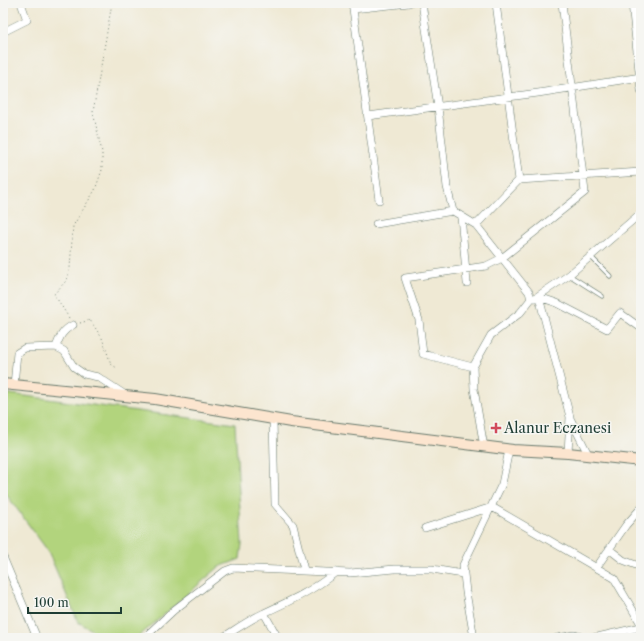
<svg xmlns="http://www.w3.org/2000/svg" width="644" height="641" viewBox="0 0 644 641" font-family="'Libre Caslon Text',serif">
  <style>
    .green { fill: #b2d47d; stroke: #688858 }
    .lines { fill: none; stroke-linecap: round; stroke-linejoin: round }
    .lane-casing { stroke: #68796c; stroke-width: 5 }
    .street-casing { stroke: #68796c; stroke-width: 8 }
    .secondary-casing { stroke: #68796c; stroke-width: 12 }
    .path { stroke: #68796c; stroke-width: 1; stroke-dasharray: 1 3; stroke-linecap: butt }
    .lane { stroke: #fff; stroke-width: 3.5 }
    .street { stroke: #fff; stroke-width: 7 }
    .secondary { stroke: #fce5cf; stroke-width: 10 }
    .poi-dot { fill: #d1495b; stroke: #f6f6f2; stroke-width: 1.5 }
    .labels { text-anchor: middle; stroke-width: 3; stroke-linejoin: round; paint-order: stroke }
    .poi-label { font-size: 14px; fill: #1f3d34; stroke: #f6f6f2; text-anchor: start }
  </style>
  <rect width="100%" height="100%" fill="#f6f6f2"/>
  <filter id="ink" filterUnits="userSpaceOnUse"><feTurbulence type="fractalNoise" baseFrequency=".025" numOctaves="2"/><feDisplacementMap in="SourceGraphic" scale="8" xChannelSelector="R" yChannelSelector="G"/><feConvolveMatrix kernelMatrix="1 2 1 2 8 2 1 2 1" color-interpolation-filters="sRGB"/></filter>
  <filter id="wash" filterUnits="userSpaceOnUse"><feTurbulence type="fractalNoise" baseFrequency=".012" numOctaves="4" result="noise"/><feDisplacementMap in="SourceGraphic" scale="16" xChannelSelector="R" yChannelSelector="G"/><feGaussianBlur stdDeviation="0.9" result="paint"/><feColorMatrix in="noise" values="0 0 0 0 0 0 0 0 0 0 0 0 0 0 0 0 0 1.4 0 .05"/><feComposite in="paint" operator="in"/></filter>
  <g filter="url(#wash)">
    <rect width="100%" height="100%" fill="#efe9d4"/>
    <path class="green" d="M3,393L235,424L242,544L240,559L219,567L137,638H106L78,622L48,551L3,490Z"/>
  </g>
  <g filter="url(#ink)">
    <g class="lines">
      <g class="lane-casing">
        <path id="lane" d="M590,256L610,276
          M569,275L602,296"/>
      </g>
      <g class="street-casing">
        <path id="street" d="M352,3L353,9L409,3
          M422,3L438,107L447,187L453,211
          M496,3L519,180
          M632,3L641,90
          M353,9L379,200
          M3,32L27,20L21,3
          M368,116L538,93L641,77
          M461,216L467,283
          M376,224L453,211L476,225
          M539,297L570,417L568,453
          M539,297L557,303L607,329L620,313L641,328
          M535,298L569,275L641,213
          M56,347C60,336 63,330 73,325
          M473,367L423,354L419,320L405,278L486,266L502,258L585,192L562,3
          M14,385L17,353L25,348L56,347L64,351L74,367L84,374L98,377L127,396
          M570,418L589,456
          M273,419L275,504L293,525L304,570
          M484,447L474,389L473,367L491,335L520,313L531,299L529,292L476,225L519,180L641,172
          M425,528L492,507L614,578L641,624
          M609,549L623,560L641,567
          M3,557L37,638
          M596,568L626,525L641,508
          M264,613L278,638
          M144,638L174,610L225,571L233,568L350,573L395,569H432L463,574
          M222,638C236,629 249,620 264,613C290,601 314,590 336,572
          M474,638L466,592L463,565L502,484L509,450
          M557,638L575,635L585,638
          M593,638L641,627"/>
      </g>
      <g class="secondary-casing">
        <path id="secondary" d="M3,384L155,399L291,422L513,450L568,453L641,461"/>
      </g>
      <path class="path" d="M69,318L54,294L66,281L70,268L73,226L95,190L102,170V152L93,112L112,3
        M80,323L90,320L102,338L111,364L117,368"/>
      <use href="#lane" class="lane"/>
      <use href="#street" class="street"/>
      <use href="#secondary" class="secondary"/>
    </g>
  </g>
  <path class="poi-dot" d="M494 422h4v4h4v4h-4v4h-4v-4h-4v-4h4z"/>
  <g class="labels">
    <g class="poi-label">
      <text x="504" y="433">Alanur Eczanesi</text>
    </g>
  </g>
  <rect width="644" height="641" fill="none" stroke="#f6f6f2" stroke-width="16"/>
  <path d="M28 607v6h93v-6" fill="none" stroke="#1f3d34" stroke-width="2"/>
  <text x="34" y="607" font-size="12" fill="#1f3d34" stroke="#f6f6f2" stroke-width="3" paint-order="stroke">100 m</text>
</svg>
